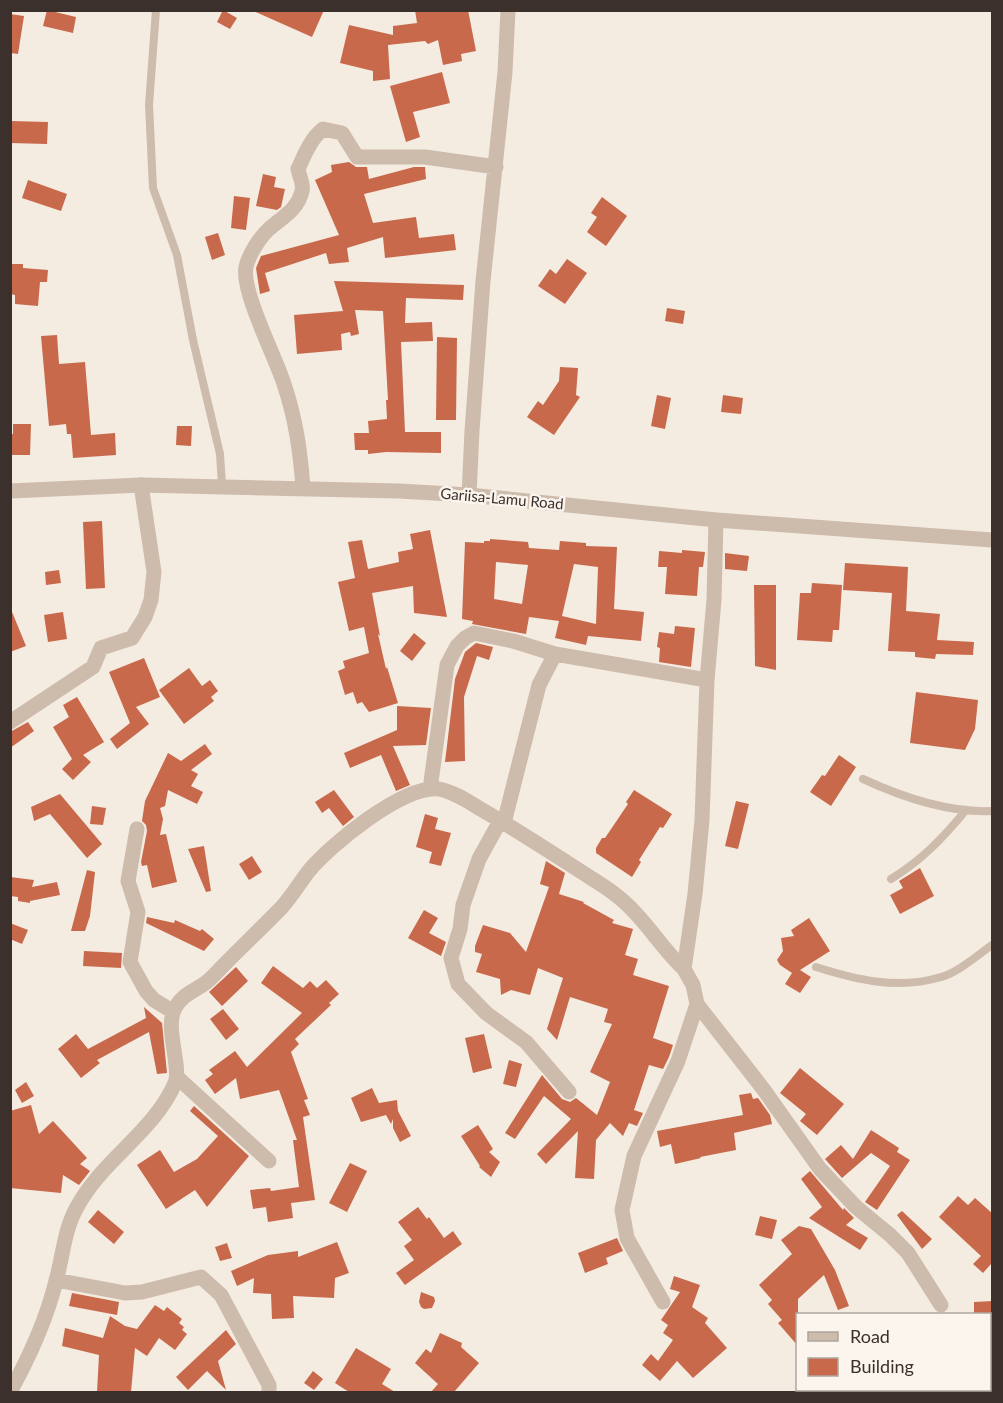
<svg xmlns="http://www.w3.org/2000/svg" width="1003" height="1403" viewBox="0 0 1003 1403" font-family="Lato,sans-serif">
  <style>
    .building { fill: #c8694b; fill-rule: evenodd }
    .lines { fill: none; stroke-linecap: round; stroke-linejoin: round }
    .service { stroke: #cdbbac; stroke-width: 8 }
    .minor { stroke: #cdbbac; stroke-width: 15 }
    .tertiary { stroke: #cdbbac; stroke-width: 15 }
    .labels { text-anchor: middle; stroke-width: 5; stroke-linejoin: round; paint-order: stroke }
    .street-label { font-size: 15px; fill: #3b302b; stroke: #fbf5ee }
  </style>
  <rect width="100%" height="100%" fill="#f4ebe1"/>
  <path class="building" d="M47,10L76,17L73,33L43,26Z
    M223,10L237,18L230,29L217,22Z
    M251,10H324L312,37Z
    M415,10H468L476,51L461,54L462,61L443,65L438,40L428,44L425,41L388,45L390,79L373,81V71L340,63L349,25L393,35V26L417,23Z
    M10,14L24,16L18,54L10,53Z
    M442,72L450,103L413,112L420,137L406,142L390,86Z
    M10,121L48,122L47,144L10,143Z
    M349,162L356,167H367L369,179L414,167H425L426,179L364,194L373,223L416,217L419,238L454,234L456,250L385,258L383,237L347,248L349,262L329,264L326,253L265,273L270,291L260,294L256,268L261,256L339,235L315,180L332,172L331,165Z
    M263,174L276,177L274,187L285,189L281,207L277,210L256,206Z
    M28,180L67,194L61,211L22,198Z
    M234,196L250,198L246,230L231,228Z
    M602,197L627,216L606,246L587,232L597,217L591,213Z
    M218,233L225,255L212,260L205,237Z
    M567,259L587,273L565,304L538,286L550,269L556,274Z
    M10,264H23V268L48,270L47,282H40L38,306L15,304V295L10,294Z
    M334,281L464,285L463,300L406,298L405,323L432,322L433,341L401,342L405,432H441V453L386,452L368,454V450H355L354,433H369L368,421L387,419L386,400H388L383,311L355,310L359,334L351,336L350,332L341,334L342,350L297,354L294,315L343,311Z
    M667,308L685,311L683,324L665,321Z
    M57,335L59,364L85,362L91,435L115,433L116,455L73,458L71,434H67L66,424L49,426L41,336Z
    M437,337L457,338L456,420H436Z
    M560,367L578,368L576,395L580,397L554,435L527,417L538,401L543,405L559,381Z
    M657,395L671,398L665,429L651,426Z
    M723,395L743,398L741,414L721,412Z
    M13,424H31L30,455H10V434H13Z
    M177,426H192L191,446L176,445Z
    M102,521L105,588L86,589L83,522Z
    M430,530L447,617L414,613L413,586L372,593L380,636L378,634L386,669L387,667L398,703L369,712L362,702L357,704L353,692L345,695L338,671L345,668L343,661L369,653L364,627L349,631L338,582L355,578L348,542L362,540L368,569L399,562L398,552L413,549L410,534Z
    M490,539L528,542L529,548L559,550L560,541L586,543V546L617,547L614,609L644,612L641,641L588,636L586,645L555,638L559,621L529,617L526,634L472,624L473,621L462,619L465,542L484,543V541H490ZM496,562L528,565L522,604L494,599ZM574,564L598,567L596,624L562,616Z
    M682,550L705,552L703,567H699L697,596L665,594L667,567H658L659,551L682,553Z
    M725,553L749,556L747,571L725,569Z
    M845,563L908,567L906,611L940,614L937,640L974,642L973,655L936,654L935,659L915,657V652L888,651L892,593L843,590Z
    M59,570L61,583L46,585L45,572Z
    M812,583L842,585L839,630H833L832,642L797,640L800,593H811Z
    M754,585H776V670L755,666Z
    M10,607L26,646L10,652Z
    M63,612L67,639L48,642L44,615Z
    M675,626L695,628L691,667L659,662L660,648L657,647L659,632L674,634Z
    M414,633L426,643L412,661L400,651Z
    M476,643L493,647L489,660L477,656L464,697L465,761L445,762L455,679L465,652Z
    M144,658L160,697L136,707L149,724L117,749L110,739L130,723L109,672Z
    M189,668L202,686L210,680L218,691L211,697L214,701L184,724L159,690Z
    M916,692L978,700L975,729L965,750L910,743Z
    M77,697L104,742L83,755L91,762L73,780L62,769L72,759L53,727L69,717L63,705Z
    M397,706L431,708L426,745L393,746L410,785L396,791L381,755L350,768L344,753L397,730Z
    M28,722L34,731L10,748V732Z
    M205,744L212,754L191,770L198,774L191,786L203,792L197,804L168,790L165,806L160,808L163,819L160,835L166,834L177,882L152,888L147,865L142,866L141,862L147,831L146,825L142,821L145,801L168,753L181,761Z
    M839,755L856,767L831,806L810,792L822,775L825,776Z
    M334,790L354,817L343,826L329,808L322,813L315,802Z
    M634,790L672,814L663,828L660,827L639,860L641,862L632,877L596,853V848L602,838H605L628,804L626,802Z
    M60,794L102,844L87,858L50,814L34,821L31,807Z
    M736,801L749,804L738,849L725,846Z
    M92,806L106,808L103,825L90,824Z
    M425,814L438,818L435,829L451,833L441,866L429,863L432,852L416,847Z
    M204,846L211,891L206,892L188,849Z
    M252,856L262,872L249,880L239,864Z
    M546,861L565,873L559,894L584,902L583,903L614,920L612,923L633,929L625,955L638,959L633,975L669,986L653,1038L673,1045L669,1057L663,1069L649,1065L634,1110L643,1113L637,1126L629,1123L623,1136L610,1123L596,1140L594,1179L575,1178L578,1131L546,1164L537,1154L571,1119L544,1096L515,1139L505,1133L542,1075L562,1099L570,1102L576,1098L597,1115L610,1082L590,1072L612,1024L604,1022L608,1009L570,997L557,1040L547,1029L563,978L538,968L530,995L511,990L501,995L500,979L476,972L482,954L475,952V946L483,925L510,933L526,952L549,887L540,884Z
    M920,868L934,896L900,914L890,895L903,888L899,881Z
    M87,870L95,872L90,916L85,931H71Z
    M10,877L34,880L32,887L57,882L60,895L30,901V903L18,901V897L10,896Z
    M424,910L438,918L429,933L446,942L441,956L408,938Z
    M147,917L174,923L175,920L200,931L202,929L214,939L204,951L146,923Z
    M809,918L830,951L800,970L811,977L800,993L785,984L792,973L780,965L777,960L783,951L781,938L794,936L791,930Z
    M10,923L28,930L22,944L10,939Z
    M84,951L122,953L121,968L83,966Z
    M273,966L303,988L310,981L317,988L326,980L339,994L329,1003L331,1005L295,1039L299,1044L291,1052L308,1099L304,1100L310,1115L303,1117L315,1200L291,1203L293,1218L268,1222L266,1207L253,1209L250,1190L270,1188L271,1191L299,1187L293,1140H297L279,1090L240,1099L236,1078L215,1094L205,1080L213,1074L209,1070L235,1051L247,1067L302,1013L261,983Z
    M236,967L248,981L222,1006L209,992Z
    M144,1007L162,1023L167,1073L157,1074L149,1032L97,1060L100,1063L81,1078L58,1049L76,1034L88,1049L146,1018Z
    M223,1009L239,1029L226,1040L210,1019Z
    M484,1034L492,1068L473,1073L465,1038Z
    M509,1060L522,1064L516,1087L503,1084Z
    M800,1068L844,1104L817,1135L800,1121L806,1114L780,1093Z
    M26,1082L34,1096L22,1103L15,1090Z
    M372,1088L379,1103L397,1100L398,1111L411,1136L400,1142L393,1128V1119L391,1124L386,1115L361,1122L351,1098Z
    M751,1093L753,1099L758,1098L770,1115L772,1124L734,1133L736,1150L700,1157L701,1158L675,1164L671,1144L660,1147L657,1131L743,1115L739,1095Z
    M31,1105L39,1134L53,1121L87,1158L80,1164L90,1171L79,1185L63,1175L61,1193L10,1188V1111Z
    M194,1106L249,1156L207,1207L195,1190L166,1209L137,1165L160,1150L174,1172L197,1159L218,1136L190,1111Z
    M478,1125L493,1149L489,1152L500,1162L491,1177L479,1167L480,1166L461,1136Z
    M871,1130L899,1148L897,1152L910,1160L877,1210L865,1202L890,1166L871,1153L842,1178L825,1159L841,1145L853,1159Z
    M350,1163L367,1171L347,1212L329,1203Z
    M810,1171L843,1210L844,1208L854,1218L846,1225L868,1238L860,1250L809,1218L822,1207L801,1179Z
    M958,1196L968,1205L975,1198L993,1214V1266L991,1264L983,1273L973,1264L981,1256L939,1217Z
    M418,1207L427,1219L429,1217L444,1238L453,1231L462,1244L405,1285L396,1273L414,1260L404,1246L412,1240L398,1222Z
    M98,1210L124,1232L114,1244L88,1222Z
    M902,1211L932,1239L922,1249L897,1215Z
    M760,1216L777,1220L772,1239L755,1235Z
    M799,1226L811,1229L835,1270L849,1306L838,1310L824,1275L798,1299V1346L778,1323L782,1320L768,1304L772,1300L759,1285L792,1254L781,1240Z
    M617,1238L623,1251L606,1258L608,1264L585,1273L578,1253Z
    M337,1242L349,1273L335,1278L334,1298L293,1296L294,1318L272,1319L271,1294L253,1293L254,1278L237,1286L231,1271L268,1255L298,1251V1257Z
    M227,1243L232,1258L220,1261L215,1247Z
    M674,1276L700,1285L692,1307L708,1318L705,1323L727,1348L693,1378L677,1361L660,1381L642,1365L651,1354L658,1361L673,1340L663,1333L668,1325L661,1320L680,1292L670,1289Z
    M421,1292L434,1297L435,1301L432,1308L424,1309L421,1307L419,1302Z
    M72,1293L119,1302L117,1315L69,1306Z
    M993,1301V1314H974V1302Z
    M155,1305L164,1311L167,1307L182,1319L179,1323L184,1327L182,1330L187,1334L175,1350L159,1338L147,1356L135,1348L131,1392H97L99,1355L62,1346L65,1328L103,1338L110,1316L125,1326L137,1329Z
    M226,1330L236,1344L218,1361L226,1390L207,1371L188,1390L176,1377Z
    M440,1333L462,1343L461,1347L479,1363L454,1392H431L438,1384L415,1363L426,1349L431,1353Z
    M356,1348L391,1369L382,1384L395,1392H349L335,1383Z
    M313,1371L323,1379L314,1390L304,1383Z"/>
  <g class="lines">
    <path class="service" d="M156,10L149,105L153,188L177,255L193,340L220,454L222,485
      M863,779C902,797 948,813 992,811
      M891,879C922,860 943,838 966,810
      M816,967C857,980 898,990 941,977C957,973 978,955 992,945"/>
    <path class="minor" d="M303,487C300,450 296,420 284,384C276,358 241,291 246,267C249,254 260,237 270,228C283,217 298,209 302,191C304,184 299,176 298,169C304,156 311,138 323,129L342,133L357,157H425L496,167
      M469,495L472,431L483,281L505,72L508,10
      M716,520L714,600L707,680L702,820L695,894L684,969L693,985L697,1004L764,1090L820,1169L856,1207L890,1235L908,1253L941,1305
      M10,722L93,667L101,648L132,638L145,617L151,600L154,572L141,485
      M430,789L447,665L457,646L465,638L474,633L513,641L555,654
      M500,821L479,859L463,905L460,929L451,958L458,984L486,1013L526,1042L569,1092
      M504,823L539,685L555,654L707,680
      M137,829L128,881L138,912L130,962L146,991L154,1000L172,1011
      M178,1078L269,1161
      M56,1280L125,1293L142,1292L201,1277L221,1295L269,1385V1392
      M663,1302L627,1238L622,1210L634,1156L678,1061L697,1004
      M10,1392C30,1356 46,1321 56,1281C63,1256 64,1230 77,1207C102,1160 154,1132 175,1083C182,1069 164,1026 175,1008C182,995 192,992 204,984C210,980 215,974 220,969C240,948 262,928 282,907C292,896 299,884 308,872C330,845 404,784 439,789C455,792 470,803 484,811C515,829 546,849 577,869C592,879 609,888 622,900C646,920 661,948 684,969"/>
    <path class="tertiary" d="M10,491L141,485L399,491L469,495L716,520L992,540"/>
  </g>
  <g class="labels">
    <g class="street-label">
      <text transform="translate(502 499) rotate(5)" y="5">Gariisa-Lamu Road</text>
    </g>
  </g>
  <rect width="1003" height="1403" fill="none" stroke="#3b302b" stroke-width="24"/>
  <rect x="796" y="1313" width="195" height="78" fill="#fbf5ee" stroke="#aea6a0" stroke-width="1.5"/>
  <rect x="808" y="1332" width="30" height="9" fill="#cdbbac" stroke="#aea6a0" stroke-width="1.5"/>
  <text x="850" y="1343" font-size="18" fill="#3b302b">Road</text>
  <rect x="808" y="1358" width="30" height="18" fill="#c8694b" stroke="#aea6a0" stroke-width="1.5"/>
  <text x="850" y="1373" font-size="18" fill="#3b302b">Building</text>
</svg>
